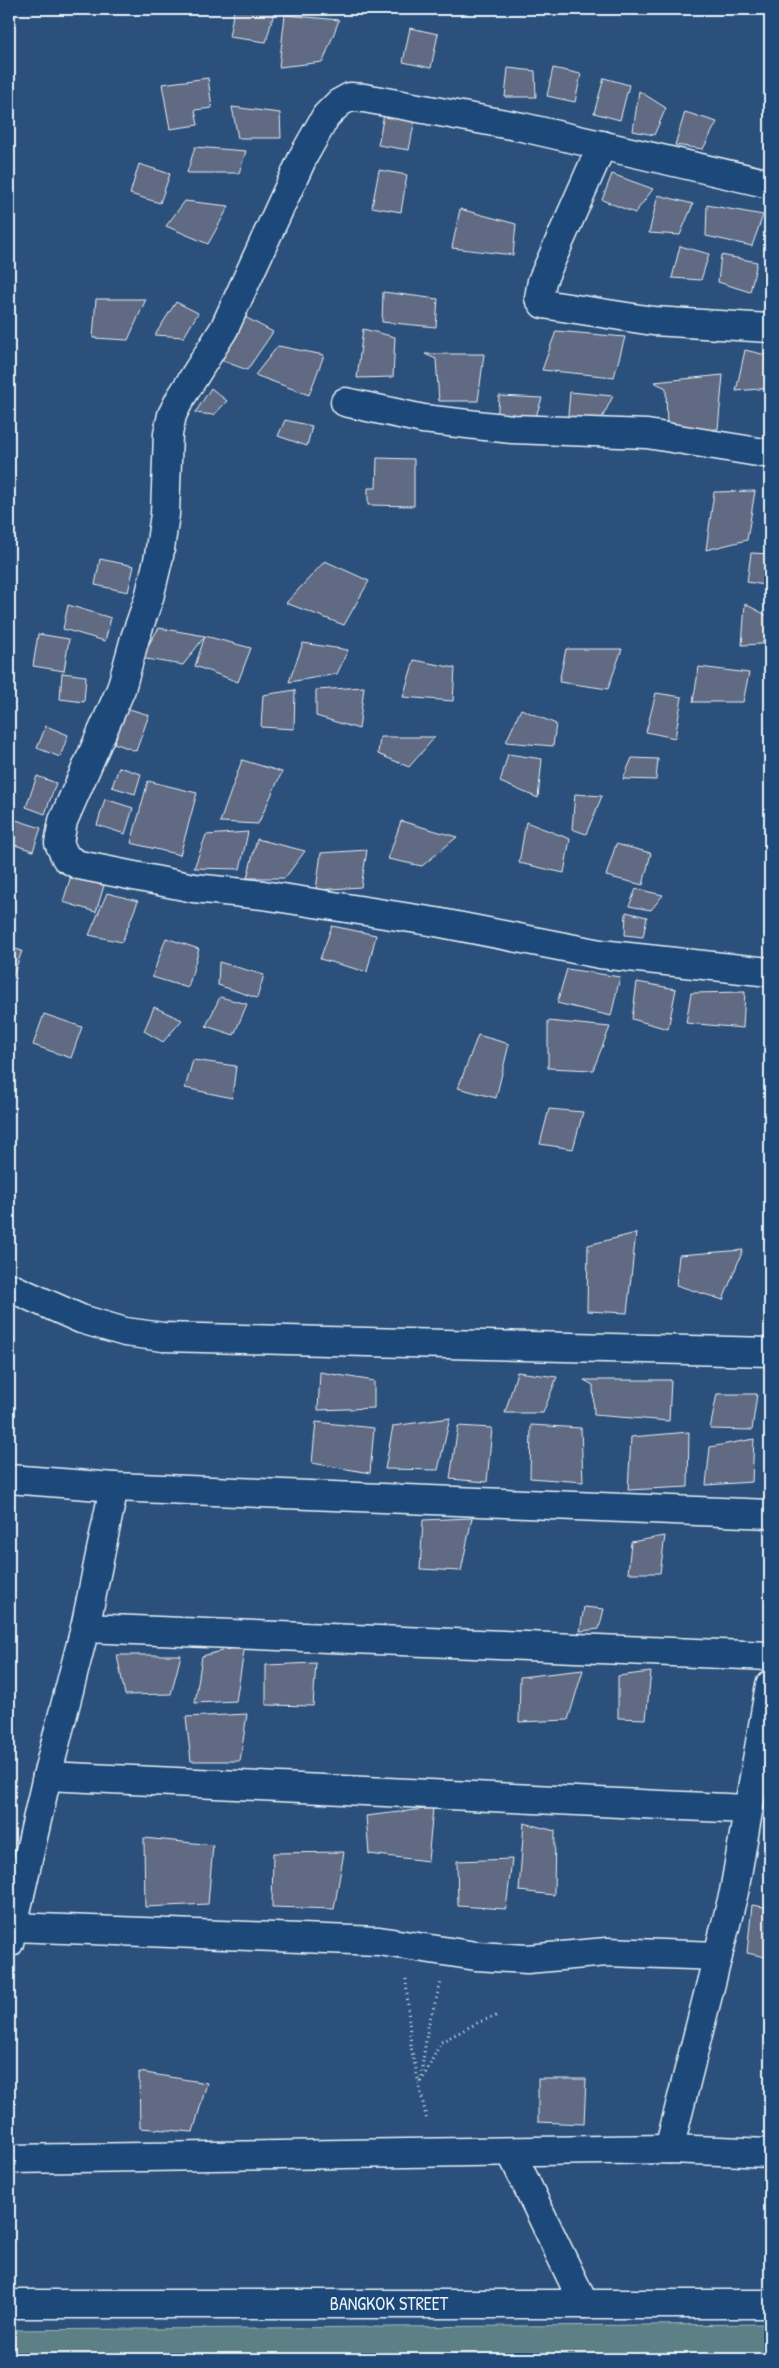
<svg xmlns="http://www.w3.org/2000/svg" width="779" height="2368" viewBox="0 0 779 2368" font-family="'Patrick Hand',sans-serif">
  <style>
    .green { fill: #5c8085; stroke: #a2b8be }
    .building { fill: #616a82; stroke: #e8f1f8 }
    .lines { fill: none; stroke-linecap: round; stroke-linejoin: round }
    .minor-casing { stroke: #e8f1f8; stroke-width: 31 }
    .path { stroke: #e8f1f8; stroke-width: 3; stroke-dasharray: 1 4; stroke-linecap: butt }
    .minor { stroke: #1f4a7a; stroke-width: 28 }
    .labels { text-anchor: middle; stroke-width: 4; stroke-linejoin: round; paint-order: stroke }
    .street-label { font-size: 18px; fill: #e8f1f8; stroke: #1f4a7a }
  </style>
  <rect width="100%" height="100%" fill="#2c507c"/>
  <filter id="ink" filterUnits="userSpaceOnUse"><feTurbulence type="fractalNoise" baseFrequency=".02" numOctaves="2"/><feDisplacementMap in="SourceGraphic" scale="10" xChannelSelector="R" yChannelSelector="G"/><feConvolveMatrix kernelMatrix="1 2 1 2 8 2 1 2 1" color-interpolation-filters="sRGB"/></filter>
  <g filter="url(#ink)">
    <path class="green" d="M770,2324V2359H9V2330Z"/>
    <path class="building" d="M234,9H275L266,42L229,37Z
      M285,15L339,20L323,62L279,67Z
      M410,28L438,34L431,68L403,62Z
      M508,68L535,71L536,97H505Z
      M553,68L581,74L575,102L547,96Z
      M208,78L212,108L195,110L198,125L170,129L162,84Z
      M604,78L629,85L620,120L594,113Z
      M639,91L666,108L654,135L633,131Z
      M232,107L280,113L281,138H238Z
      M685,112L717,122L703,149L675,145Z
      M384,114L415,119L409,150L378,145Z
      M195,147L246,151L239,173H187Z
      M139,164L170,174L160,203L130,194Z
      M379,170L407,175L401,212L372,207Z
      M612,174L653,189L635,213L602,200Z
      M658,195L693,204L680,235L649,233Z
      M185,201L229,206L208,244L166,226Z
      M707,205L763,215L752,246L706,236Z
      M460,209L516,224L513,255L452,248Z
      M680,246L709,254L701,280L672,278Z
      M721,255L757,262L750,292L718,282Z
      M383,292L438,299L436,327L382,322Z
      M96,299H146L128,340L93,338Z
      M176,302L198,313L184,337L155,335Z
      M243,316L273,332L247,370L218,359Z
      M363,329L395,337L393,377L357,378Z
      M556,331L625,337L614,377L542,370Z
      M278,346L324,355L309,395L255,375Z
      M745,350L770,356V388L736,391Z
      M425,354H484L478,401H439L436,359Z
      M723,375L718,429L667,432L666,388L654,382Z
      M211,388L227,401L214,415L195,413Z
      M570,392L613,396L597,428L567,427Z
      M499,396L542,398L534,422L497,420Z
      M285,420L312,426L307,446L278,436Z
      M377,458L414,459V506L368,505V488H376Z
      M755,491L747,540L706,550L714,492Z
      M769,494H770V529Z
      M751,553L770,554V586L747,582Z
      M100,559L134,566L128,592L95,585Z
      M325,561L369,581L344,625L286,603Z
      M745,604L770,617V624L762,644L742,645Z
      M68,605L111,618L105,641L63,629Z
      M159,628L205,636L183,665L140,658Z
      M38,634L69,639L64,671L33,666Z
      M205,636L251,648L238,682L195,666Z
      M303,643L348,650L337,674L289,682Z
      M566,649H622L608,689L559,682Z
      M414,660L455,668L453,701L403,697Z
      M699,667L749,673L743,702H693Z
      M62,673L86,676L84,702L60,699Z
      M364,687L359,729L316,716V690Z
      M295,690L294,729L261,727L263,695Z
      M656,693L682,697L675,738L646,732Z
      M126,708L149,715L136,751L114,743Z
      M521,709L556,724L553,746L506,742Z
      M46,726L68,735L60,757L37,748Z
      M380,737H435L409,767L378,754Z
      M508,754L542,759L538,798L500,782Z
      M632,758L658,759L656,780L623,779Z
      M242,760L282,772L258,824L220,822Z
      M119,767L141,774L135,794L112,787Z
      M37,776L56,783L45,814L26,807Z
      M148,781L197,793L180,855L131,843Z
      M575,794L602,796L586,834L572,829Z
      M105,799L133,808L125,834L97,825Z
      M10,818L41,828L33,851L9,843Z
      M401,821L457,837L422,866L388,859Z
      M526,822L570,839L564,873L519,863Z
      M248,832L240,869L194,868L206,835Z
      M257,839L305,851L285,878H247Z
      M616,844L651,853L643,885L606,876Z
      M367,850L361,887L316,890L321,853Z
      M73,869L106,879L96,912L63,902Z
      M636,889L663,895L651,910L629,906Z
      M107,893L138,901L122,942L89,935Z
      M9,894L15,897L9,912Z
      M626,912L647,917L643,937L625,935Z
      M332,926L376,935L367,972L320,959Z
      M166,938L199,949L188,988L152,977Z
      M9,947L22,951L9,986Z
      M219,962L264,975L257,998L218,985Z
      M567,969L620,977L611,1016L557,1003Z
      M637,982L676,989L668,1029L632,1019Z
      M745,992L743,1028L686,1023L691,993Z
      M220,997L247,1004L234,1035L206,1026Z
      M154,1007L182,1020L163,1042L144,1031Z
      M44,1014L82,1027L71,1058L33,1045Z
      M548,1021L610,1027L593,1070L548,1068Z
      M478,1035L509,1044L496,1098L458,1088Z
      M193,1060L236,1066L232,1098L185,1088Z
      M549,1109L583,1112L573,1149L540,1144Z
      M636,1233L627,1313L587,1311L588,1245Z
      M743,1250L723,1300L676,1285L679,1255Z
      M320,1372L374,1381V1408L318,1410Z
      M517,1372L557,1377L543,1413H505Z
      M584,1380H671L669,1421L594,1415L593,1385Z
      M717,1394H757L752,1430L710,1429Z
      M450,1418L438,1470L385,1469L393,1426Z
      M316,1422L374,1428L370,1473L312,1463Z
      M531,1425L581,1428L583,1482L530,1478Z
      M458,1426L492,1428L487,1482L450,1479Z
      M689,1432L688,1487L628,1490L631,1437Z
      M754,1439L752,1482L706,1485L710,1447Z
      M472,1518L461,1571L420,1569L423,1520Z
      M665,1536L660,1573H628L631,1542Z
      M584,1607L604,1609L599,1629L580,1631Z
      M245,1645L236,1701L195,1703L202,1656Z
      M117,1655H181L171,1694L125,1695Z
      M316,1663L313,1706L266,1705V1665Z
      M583,1670L568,1720L519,1722L520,1677Z
      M651,1672L646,1719L618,1718V1676Z
      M247,1714L240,1761H191L186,1717Z
      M433,1808L428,1861L369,1854L366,1816Z
      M524,1823L555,1831L554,1895L519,1891Z
      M144,1838L213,1845L208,1904L145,1907Z
      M344,1852L334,1909L272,1907L273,1853Z
      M512,1859L506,1909L458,1906L457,1861Z
      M752,1905L770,1908V1958L747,1953Z
      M139,2072L207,2083L193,2132L140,2128Z
      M538,2079H586L584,2124L538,2122Z"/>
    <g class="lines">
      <g class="minor-casing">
        <g id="minor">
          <path d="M602,145L542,281L539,298L543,304L653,321L770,328"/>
          <path d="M770,184L522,127L364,98L350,97L339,103L326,116L304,155L224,329L180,399L172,415L168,434L165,514L159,556L149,598L135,638L121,689L63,821L59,843L66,858L79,865L194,888L263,895L436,922L600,954L770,972"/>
          <path d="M345,402L423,419L512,429L647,434L770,454"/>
          <path d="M9,1287L81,1319L125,1332L163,1337L770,1352"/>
          <path d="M9,1479L114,1487L770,1514"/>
          <path d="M85,1628L770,1656"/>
          <path d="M47,1776L747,1809"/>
          <path d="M12,1927L379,1941L476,1956L527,1959L607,1952L718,1956"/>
          <path d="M9,1943L47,1776L85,1628L114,1487"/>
          <path d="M669,2149L734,1892L770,1685"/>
          <path d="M511,2152L584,2304"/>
          <path d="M9,2159L669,2149L770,2153"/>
          <path id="s1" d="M9,2304H770"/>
        </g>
      </g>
      <path class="path" d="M406,1979L411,2047L427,2121
        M420,2082L428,2026L441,1983
        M421,2082L441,2042L479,2022L496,2016"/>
      <use href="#minor" class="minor"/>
    </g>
  </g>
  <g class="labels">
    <g class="street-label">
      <text dy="6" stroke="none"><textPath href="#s1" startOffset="380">BANGKOK STREET</textPath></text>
    </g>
  </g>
  <rect width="779" height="2368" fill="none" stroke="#1f4a7a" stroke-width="30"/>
  <rect x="15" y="15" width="749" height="2338" fill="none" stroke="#e8f1f8" stroke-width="2" filter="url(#ink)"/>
</svg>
